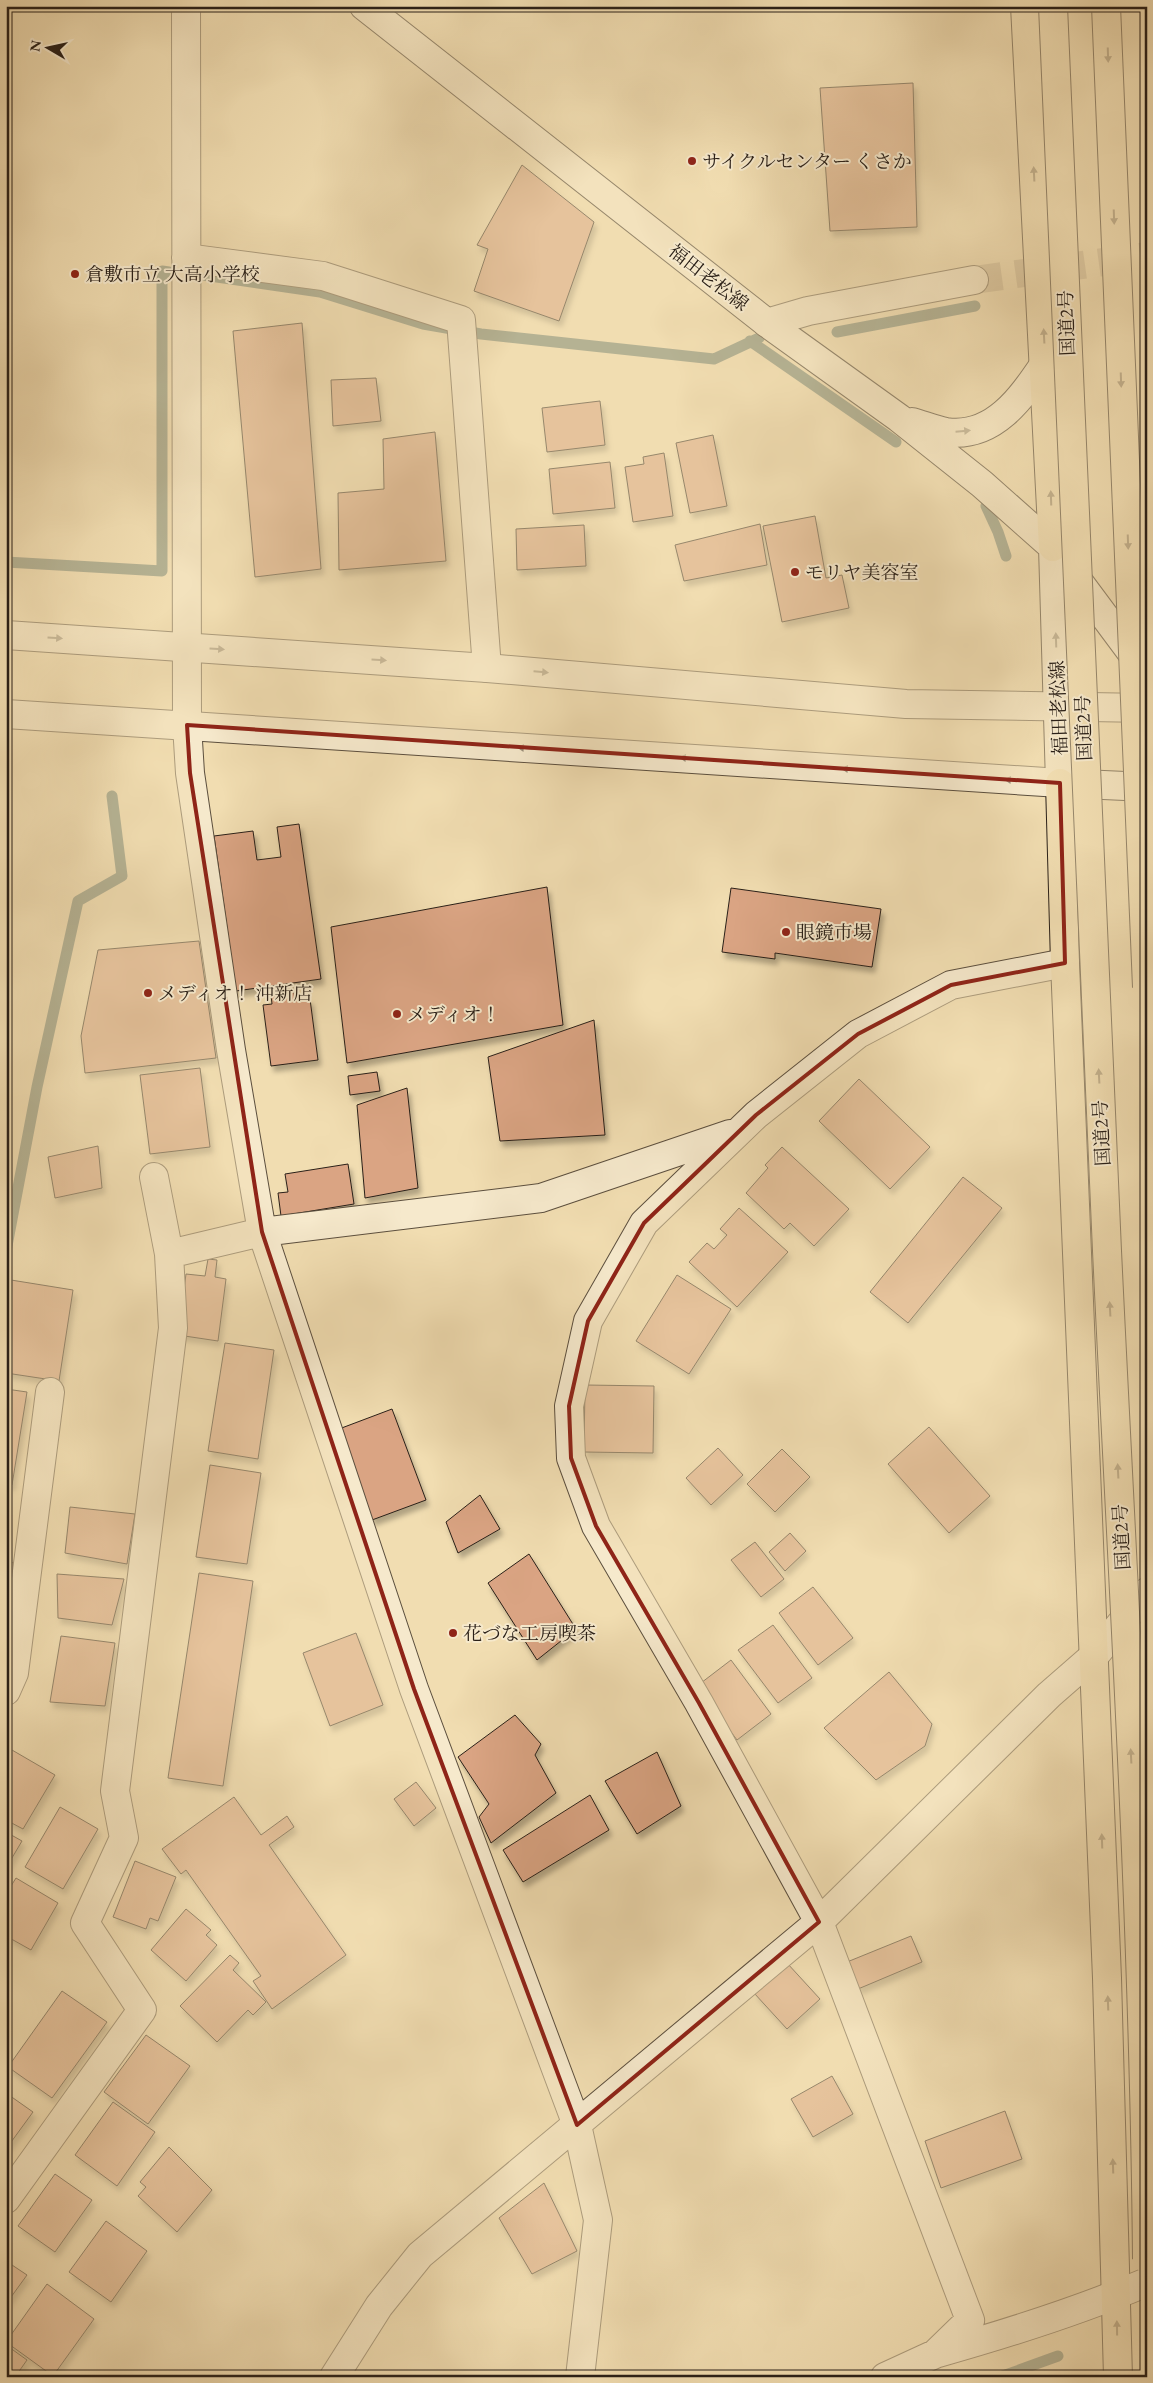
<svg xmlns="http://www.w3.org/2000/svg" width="1153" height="2383" viewBox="0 0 1153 2383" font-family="'EB Garamond','Noto Serif JP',serif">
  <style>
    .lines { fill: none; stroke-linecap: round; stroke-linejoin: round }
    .stream { stroke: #6e7e70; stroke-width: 11 }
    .building { fill: #daa483; stroke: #2a2018; filter: url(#shadow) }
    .minor-tunnel { stroke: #c9b792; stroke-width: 28; stroke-dasharray: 28 14; stroke-linecap: butt }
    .minor-casing { stroke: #5c4f3e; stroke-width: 30 }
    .tertiary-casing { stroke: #5c4f3e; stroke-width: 30 }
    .secondary-casing { stroke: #2a2018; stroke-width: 30 }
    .trunk-casing { stroke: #2a2018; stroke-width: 30 }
    .minor { stroke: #f6e9cc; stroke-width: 28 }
    .tertiary { stroke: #f6e9cc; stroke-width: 28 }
    .secondary { stroke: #f6e9cc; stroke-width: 28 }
    .trunk { stroke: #f1ddb1; stroke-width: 28 }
    .trunk-bridge-casing { stroke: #2a2018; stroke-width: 30; stroke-linecap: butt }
    .trunk-bridge { stroke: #f1ddb1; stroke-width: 28 }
    .oneway { fill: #8e7e64 }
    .oneway2 { fill: #9a8f7b }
    .marked { fill: none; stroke: #8f2418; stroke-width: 4; stroke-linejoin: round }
    .poi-dot { fill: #8f2418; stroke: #f6e9cc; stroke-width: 2 }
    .labels { text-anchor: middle; stroke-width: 4; stroke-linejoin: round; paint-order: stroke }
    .poi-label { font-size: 19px; fill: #2a2018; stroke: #f6e9cc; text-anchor: start }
    .street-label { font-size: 19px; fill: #2a2018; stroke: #f6e9cc }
  </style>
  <defs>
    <filter id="shadow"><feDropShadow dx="3" dy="5.5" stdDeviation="2.5" flood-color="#0004"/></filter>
  </defs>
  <rect width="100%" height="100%" fill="#f1ddb1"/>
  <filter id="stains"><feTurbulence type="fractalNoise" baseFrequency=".004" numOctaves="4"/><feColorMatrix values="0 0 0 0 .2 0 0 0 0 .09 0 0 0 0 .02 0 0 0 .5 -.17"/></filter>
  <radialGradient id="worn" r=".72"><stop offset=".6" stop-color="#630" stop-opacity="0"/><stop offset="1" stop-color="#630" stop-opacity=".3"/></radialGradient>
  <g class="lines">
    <path class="stream" d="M203,275L320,292L423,324L481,334L714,359L759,338
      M837,332L975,306
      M750,341L896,442
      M986,506L998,532L1006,556
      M6,562L162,571V271L169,272
      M6,1251L37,1087L78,901L122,876L112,796
      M1000,2377L1058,2356"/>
  </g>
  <path class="building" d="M913,83L917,227L830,231L820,88Z
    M522,165L594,222L559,321L474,291L488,249L477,245Z
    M302,323L321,569L255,577L233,331Z
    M376,378L381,421L333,426L331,380Z
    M600,401L605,445L547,452L542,408Z
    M435,432L446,561L339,570L338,493L384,489L383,439Z
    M713,435L727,506L690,513L676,443Z
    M664,453L673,516L633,522L625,467L644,464L643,457Z
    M610,462L615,508L553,514L549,469Z
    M815,516L826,578L842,575L849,608L782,622L763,526Z
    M760,524L767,565L684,581L675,545Z
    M584,525L586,566L517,570L516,529Z
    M299,824L321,979L236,991L214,836L253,831L257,860L281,857L277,827Z
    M547,887L563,1025L347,1063L331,927Z
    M731,888L881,909L872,967L775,953V959L722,952Z
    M199,941L216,1058L85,1073L81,1036L98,950Z
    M294,992L295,1001L310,999L318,1060L271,1066L263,1005L272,1004L271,995Z
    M594,1020L605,1135L500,1141L488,1057Z
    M200,1068L210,1147L150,1154L140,1075Z
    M377,1072L380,1091L350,1095L348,1076Z
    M859,1079L930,1147L890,1189L819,1121Z
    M407,1088L418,1188L365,1198L357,1105Z
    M98,1146L102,1188L55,1198L48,1157Z
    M782,1147L849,1209L814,1246L790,1223L784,1229L746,1193L768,1168L765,1165Z
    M348,1164L354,1204L281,1216L278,1193L288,1192L285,1174Z
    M963,1177L1002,1208L908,1323L870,1292Z
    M739,1208L788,1252L737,1307L689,1262L707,1243L714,1249L727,1235L720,1229Z
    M208,1259L217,1260L215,1277L226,1279L218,1341L178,1335L186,1274L205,1276Z
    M677,1275L731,1309L689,1374L636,1341Z
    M11,1280L73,1290L59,1381L6,1373V1315Z
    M225,1343L274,1350L258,1459L208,1451Z
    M585,1385L654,1386L653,1453L584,1452Z
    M6,1389L27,1392L12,1485H6Z
    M392,1409L426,1500L372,1520L339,1429Z
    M929,1427L990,1496L949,1533L888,1464Z
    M718,1448L743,1475L711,1505L686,1478Z
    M782,1449L810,1477L775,1512L747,1484Z
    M210,1465L261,1473L247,1564L196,1557Z
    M480,1495L500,1529L458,1553L446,1522Z
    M70,1507L135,1514L127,1564L65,1553Z
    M790,1533L806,1551L785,1571L769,1552Z
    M755,1542L784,1579L761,1597L731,1560Z
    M529,1554L576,1629L537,1660L488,1583Z
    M6,1562L15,1563L6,1622Z
    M199,1573L253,1581L223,1786L168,1778Z
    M57,1574L124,1579L112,1625L58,1618Z
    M813,1587L853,1638L818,1665L779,1613Z
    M773,1625L812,1678L778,1703L738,1650Z
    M356,1633L383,1705L330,1726L303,1653Z
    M61,1636L115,1643L105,1706L50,1702Z
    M731,1660L771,1714L737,1740L697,1686Z
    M889,1672L932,1724L925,1746L876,1780L824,1728Z
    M515,1715L541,1744L535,1755L556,1793L491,1843L479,1817L489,1804L458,1757Z
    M12,1750L55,1775L23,1829L6,1820V1760Z
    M657,1752L681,1806L637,1834L605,1781Z
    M416,1782L436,1808L414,1826L394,1799Z
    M590,1795L609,1830L523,1882L503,1850Z
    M234,1797L261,1835L287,1816L294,1827L269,1845L346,1955L272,2009L253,1981L261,1976L186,1870L181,1874L162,1849Z
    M60,1807L98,1829L63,1889L25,1867Z
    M6,1832L22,1841L6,1868Z
    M135,1861L176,1877L158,1921L150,1918L146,1929L113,1917Z
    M16,1878L58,1903L31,1950L6,1936V1894Z
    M186,1909L211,1930L206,1935L217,1945L186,1981L151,1950Z
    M911,1936L922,1962L858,1989L847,1962Z
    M230,1955L239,1963L233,1970L266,2002L253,2015L248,2010L217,2042L180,2006Z
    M787,1963L820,1999L787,2029L754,1993Z
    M62,1991L107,2022L52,2098L8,2067Z
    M146,2035L190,2066L148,2124L104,2092Z
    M832,2076L853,2114L813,2137L791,2099Z
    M6,2093L33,2112L6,2149Z
    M113,2102L155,2132L117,2186L75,2155Z
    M1005,2111L1022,2159L941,2188L925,2141Z
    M169,2147L212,2190L177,2232L138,2196L146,2187L140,2182Z
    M55,2174L92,2200L55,2252L18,2226Z
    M544,2183L577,2251L532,2274L499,2218Z
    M106,2221L147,2251L111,2302L69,2272Z
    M6,2261L27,2275L6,2304Z
    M47,2284L94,2319L53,2376L6,2342Z
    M6,2345L27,2360L15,2377H6Z"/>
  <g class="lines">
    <path class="minor-tunnel" d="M974,280L1147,256"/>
    <g class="minor-casing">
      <path id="minor" d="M186,6L187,725L190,773L231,1050L262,1232L414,1689L577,2125L598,2220L580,2377
        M186,258L323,276L461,320L487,668
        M767,323L808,311L974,280
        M154,1177L169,1254
        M6,1691L14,1673L50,1392
        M6,2199L142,2010L85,1923L124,1838L115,1791L173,1328L169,1254L262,1232L541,1198L730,1134
        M938,2353C1009,2333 1079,2311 1147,2282
        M334,2377L379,2306L420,2255L819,1922L1049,1695L1096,1654L1147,1592
        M885,2377L935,2354L970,2320L819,1922L699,1703L596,1526L571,1458L569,1406L588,1321L644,1223L756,1115L858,1034L951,985L1065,963"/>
    </g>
    <g class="tertiary-casing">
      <path id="tertiary" d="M6,635L487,668L906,704L1147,708
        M6,714L1060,783"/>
    </g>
    <g class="secondary-casing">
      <path id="secondary" d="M364,6L767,323L899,418L982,484L1053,547L1140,664
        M912,422C923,425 935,430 946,432C994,439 1022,397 1045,363
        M1053,547L1060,783L1147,787"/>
    </g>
    <g class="trunk-casing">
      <path id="trunk" d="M1025,6L1053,547
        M1060,783L1065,963L1107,1978L1118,2377"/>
    </g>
    <use href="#minor" class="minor"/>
    <use href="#tertiary" class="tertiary"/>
    <use href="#secondary" class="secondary"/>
    <use href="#trunk" class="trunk"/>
    <g class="trunk-bridge-casing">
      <path id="trunk-bridge" d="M1053,6C1070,421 1087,836 1107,1251C1123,1587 1144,1923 1147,2259
        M1106,6L1147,987"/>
    </g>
    <use href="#trunk-bridge" class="trunk-bridge"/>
  </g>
  <defs><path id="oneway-solid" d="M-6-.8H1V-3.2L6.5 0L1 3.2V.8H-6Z" transform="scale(1.25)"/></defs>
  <g class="oneway">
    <use href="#oneway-solid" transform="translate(1108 55) rotate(88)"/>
    <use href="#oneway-solid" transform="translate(1034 174) rotate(-93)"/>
    <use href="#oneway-solid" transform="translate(1114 217) rotate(88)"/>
    <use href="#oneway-solid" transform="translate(1044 336) rotate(-93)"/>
    <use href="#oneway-solid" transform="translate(1121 380) rotate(88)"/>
    <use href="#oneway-solid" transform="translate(1051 498) rotate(-92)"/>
    <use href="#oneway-solid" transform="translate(1128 542) rotate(88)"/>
    <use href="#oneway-solid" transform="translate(1099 1076) rotate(-93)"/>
    <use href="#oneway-solid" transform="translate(1110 1309) rotate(-93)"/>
    <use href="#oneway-solid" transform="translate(1118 1471) rotate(-93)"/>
    <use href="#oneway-solid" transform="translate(1131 1756) rotate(-93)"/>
    <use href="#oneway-solid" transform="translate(1102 1841) rotate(-92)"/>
    <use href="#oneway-solid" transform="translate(1108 2003) rotate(-92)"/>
    <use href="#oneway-solid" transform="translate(1113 2166) rotate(-92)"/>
    <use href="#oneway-solid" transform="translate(1117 2328) rotate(-91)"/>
  </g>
  <g class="oneway2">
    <use href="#oneway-solid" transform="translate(963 431) rotate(-5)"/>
    <use href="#oneway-solid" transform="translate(55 638) rotate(4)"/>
    <use href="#oneway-solid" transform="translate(1056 640) rotate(-92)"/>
    <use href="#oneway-solid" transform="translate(217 649) rotate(4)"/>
    <use href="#oneway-solid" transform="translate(379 660) rotate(4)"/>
    <use href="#oneway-solid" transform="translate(541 672) rotate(5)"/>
    <use href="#oneway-solid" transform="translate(525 748) rotate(-176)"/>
    <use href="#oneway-solid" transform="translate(687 758) rotate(-176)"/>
    <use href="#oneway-solid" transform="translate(849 769) rotate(-176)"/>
    <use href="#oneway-solid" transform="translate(1012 780) rotate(-176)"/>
  </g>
  <path d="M0 0H1153V2383H0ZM187,725L1060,783L1065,963L951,985L858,1034L756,1115L644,1223L588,1321L569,1406L571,1458L596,1526L699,1703L819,1922L577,2125L414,1689L262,1232L190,773Z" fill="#f1ddb1" fill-opacity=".55" fill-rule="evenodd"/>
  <path class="marked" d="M187,725L1060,783L1065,963L951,985L858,1034L756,1115L644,1223L588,1321L569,1406L571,1458L596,1526L699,1703L819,1922L577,2125L414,1689L262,1232L190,773Z"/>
  <g class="poi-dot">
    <circle cx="692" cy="161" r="5"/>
    <circle cx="75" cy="274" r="5"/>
    <circle cx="795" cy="572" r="5"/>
    <circle cx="786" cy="932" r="5"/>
    <circle cx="148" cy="993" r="5"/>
    <circle cx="397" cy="1014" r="5"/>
    <circle cx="453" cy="1633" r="5"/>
  </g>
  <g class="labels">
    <g class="poi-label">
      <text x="702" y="168">サイクルセンター くさか</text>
      <text x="85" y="281">倉敷市立 大高小学校</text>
      <text x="805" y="579">モリヤ美容室</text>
      <text x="796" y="939">眼鏡市場</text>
      <text x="158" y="1000">メディオ！ 沖新店</text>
      <text x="407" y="1021">メディオ！</text>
      <text x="463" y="1640">花づな工房喫茶</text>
    </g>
    <g class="street-label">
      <text transform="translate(709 277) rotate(38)" y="7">福田老松線</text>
      <text transform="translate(1066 323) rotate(-92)" y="7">国道2号</text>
      <text transform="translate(1058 708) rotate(-92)" y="7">福田老松線</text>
      <text transform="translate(1083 728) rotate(-92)" y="7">国道2号</text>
      <text transform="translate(1101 1133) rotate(-93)" y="7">国道2号</text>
      <text transform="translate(1121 1537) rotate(-93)" y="7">国道2号</text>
    </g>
  </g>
  <rect width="1153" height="2383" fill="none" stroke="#f1ddb1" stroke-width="25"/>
  <rect x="8" y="8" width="1138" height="2368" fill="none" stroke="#2a2018" stroke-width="2.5"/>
  <rect x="12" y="12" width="1128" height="2358" fill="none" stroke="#2a2018"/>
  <g transform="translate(48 48) rotate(279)" stroke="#f6e9cc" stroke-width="4" paint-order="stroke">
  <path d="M0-4L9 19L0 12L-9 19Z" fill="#2a2018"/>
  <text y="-8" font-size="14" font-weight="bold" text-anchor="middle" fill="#2a2018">N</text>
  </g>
  <rect width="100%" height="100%" filter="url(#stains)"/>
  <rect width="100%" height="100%" fill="url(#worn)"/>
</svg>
